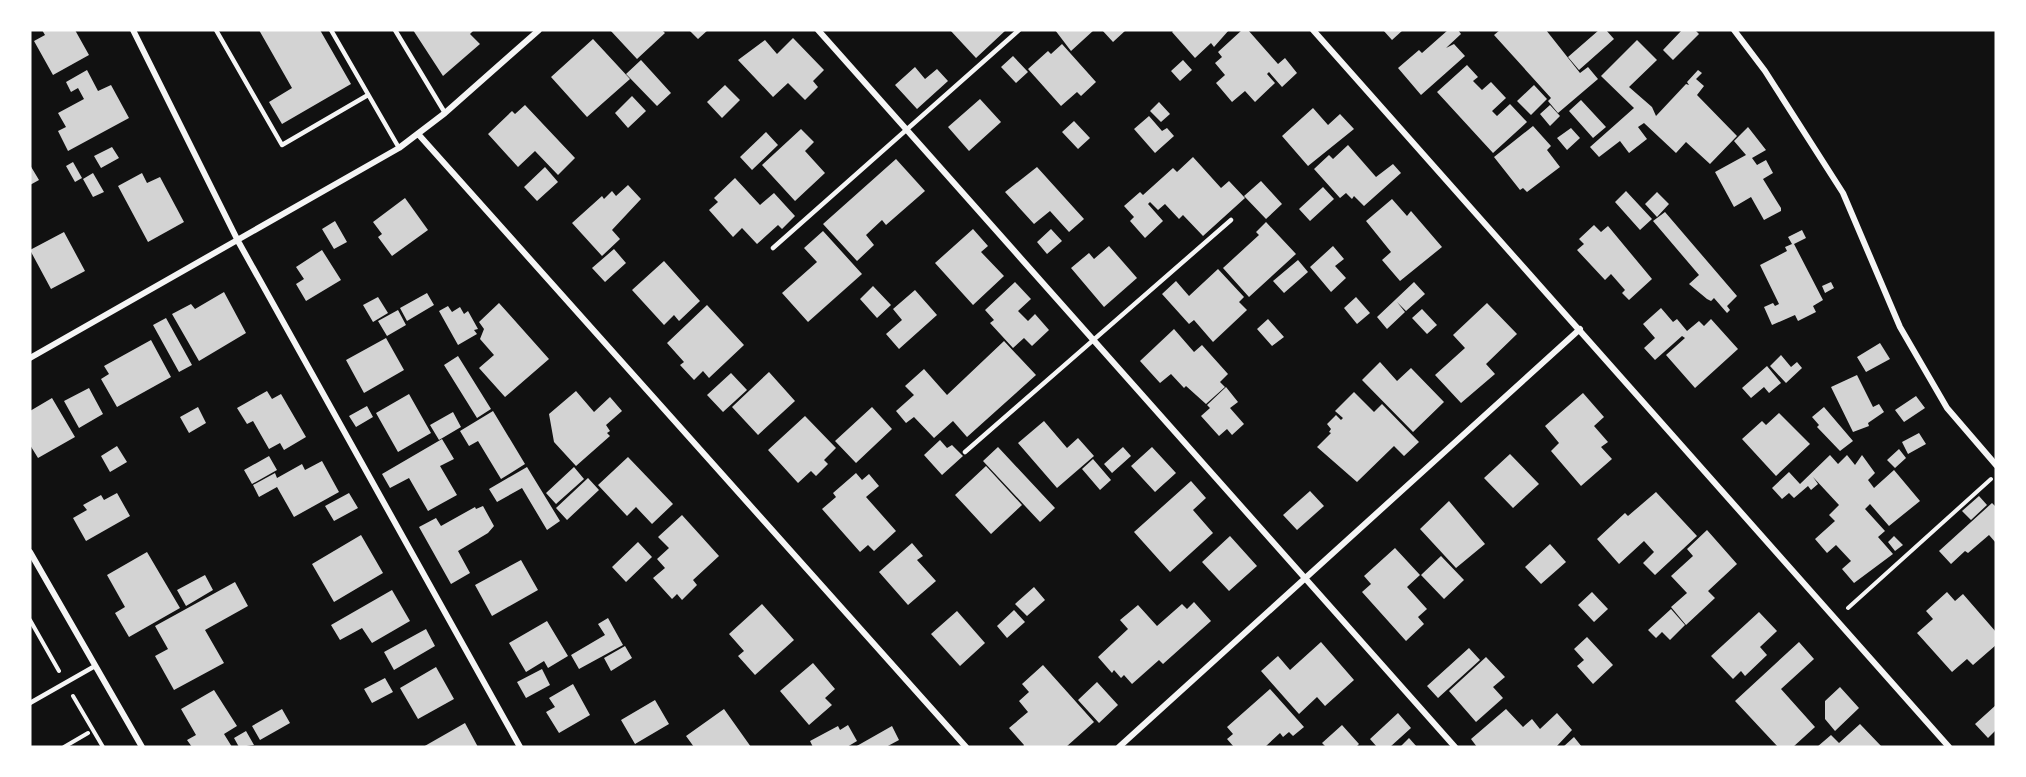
<svg xmlns="http://www.w3.org/2000/svg" width="2026" height="777" viewBox="0 0 2026 777" font-family="Lato,sans-serif">
  <style>
    .building { fill: #d3d3d3 }
    .lines { fill: none; stroke-linecap: round; stroke-linejoin: round }
    .path { stroke: #f5f5f5; stroke-width: 4 }
    .service { stroke: #f5f5f5; stroke-width: 4.5 }
    .minor { stroke: #f5f5f5; stroke-width: 6 }
  </style>
  <rect width="100%" height="100%" fill="#111"/>
  <path class="building" d="M42,30H75L89,55L53,75L34,41L45,35Z
    M259,30H320L351,84L282,124L269,102L292,88Z
    M413,30H474L470,34L480,44L443,76Z
    M610,30H662L665,33L637,59Z
    M689,30H708L698,39Z
    M950,30H1006L976,58Z
    M1055,30H1094L1071,51Z
    M1102,30H1126L1113,42Z
    M1174,30H1229L1214,47L1211,43L1195,58L1172,32Z
    M1242,30H1248L1278,64L1285,58L1297,73L1282,87L1269,72L1267,74L1275,83L1255,102L1245,91L1232,102L1216,83L1225,75L1215,63L1222,57L1218,52Z
    M1383,30H1403L1392,40Z
    M1448,30H1458L1461,34L1446,48L1454,44L1465,56L1421,95L1398,68L1419,50L1422,53Z
    M1500,30H1546L1580,73L1588,67L1598,79L1558,113L1548,101L1551,98L1494,35Z
    M1599,30H1606L1614,39L1579,70L1568,57Z
    M1682,30H1695L1699,34L1673,60L1663,50Z
    M793,38L824,70L813,81L818,87L805,100L788,83L773,97L738,60L765,40L777,54Z
    M593,39L630,79L587,117L551,77Z
    M1637,40L1657,60L1629,87L1652,107L1656,116L1686,84L1689,85L1687,82L1698,70L1702,73L1696,79L1704,86L1697,95L1737,136L1710,164L1686,142L1676,153L1644,123L1638,127L1647,139L1629,153L1620,141L1599,157L1590,147L1634,108L1601,76Z
    M1062,44L1096,82L1081,96L1077,92L1061,106L1028,69L1048,51L1051,54Z
    M1013,56L1028,72L1016,83L1001,67Z
    M641,60L671,93L657,106L626,74Z
    M1183,60L1192,70L1180,81L1171,71Z
    M1467,65L1478,77L1473,81L1482,90L1491,82L1506,98L1492,111L1497,116L1510,104L1527,122L1493,153L1437,92Z
    M915,67L925,79L937,69L948,81L917,109L895,85Z
    M87,70L98,91L111,85L129,118L68,151L58,131L66,127L58,113L84,99L78,88L71,92L66,82Z
    M725,85L740,100L722,118L707,102Z
    M1534,85L1547,99L1531,115L1517,101Z
    M632,96L646,111L628,128L615,113Z
    M980,99L1001,122L969,151L948,127Z
    M1581,100L1606,127L1593,138L1569,111Z
    M1159,102L1170,114L1161,122L1150,111Z
    M525,105L575,158L558,175L535,151L518,167L488,134L512,111L515,114Z
    M1550,105L1560,116L1550,126L1540,114Z
    M1313,108L1328,125L1340,114L1354,129L1308,166L1282,136Z
    M1149,116L1162,131L1167,128L1174,136L1155,153L1134,129Z
    M1074,121L1090,138L1078,149L1062,132Z
    M1533,126L1551,146L1547,150L1560,167L1527,192L1523,188L1520,190L1494,157Z
    M1748,127L1766,150L1752,158L1757,165L1766,160L1773,173L1763,179L1781,208V211L1764,220L1751,197L1734,207L1715,172L1746,155L1734,141Z
    M1571,128L1580,138L1567,150L1557,138Z
    M801,129L814,142L805,151L825,173L795,201L762,165Z
    M766,132L778,145L752,170L740,157Z
    M1348,145L1376,177L1393,164L1401,173L1364,206L1354,196L1352,199L1346,193L1340,198L1314,169L1329,155L1333,159Z
    M112,147L119,158L101,168L94,156Z
    M1193,157L1221,188L1229,181L1245,198L1203,236L1183,215L1179,219L1165,204L1158,210L1150,202L1148,204L1163,221L1145,238L1130,221L1134,217L1124,206L1140,192L1143,195L1173,168L1177,172Z
    M896,159L925,191L886,225L882,220L866,235L874,245L857,261L823,224Z
    M73,162L82,178L75,182L66,166Z
    M30,165L39,180L30,185Z
    M545,167L558,182L537,201L524,187Z
    M1037,167L1084,219L1069,232L1050,211L1034,224L1005,192Z
    M93,173L104,192L93,197L83,179Z
    M142,173L147,183L160,177L184,222L148,242L118,186Z
    M735,178L760,205L774,193L795,216L782,229L778,225L757,244L742,228L733,237L709,210L718,202L714,198Z
    M1261,181L1282,204L1266,219L1244,196Z
    M628,185L641,199L612,230L620,239L602,256L572,223L602,196L604,199L612,191L616,196Z
    M1323,187L1334,199L1310,221L1299,209Z
    M1626,191L1652,219L1640,230L1615,202Z
    M1657,192L1669,204L1657,217L1645,204Z
    M405,198L428,230L392,256L378,237L382,234L373,222Z
    M1392,199L1407,216L1411,211L1442,247L1400,281L1382,260L1391,252L1366,221Z
    M1665,212L1737,296L1727,306L1730,310L1727,313L1714,298L1711,301L1707,299L1689,284L1699,275L1653,221Z
    M335,221L347,242L334,249L322,229Z
    M1266,222L1296,254L1249,297L1223,268L1259,235L1256,232Z
    M1594,225L1601,232L1608,226L1652,279L1629,300L1622,293L1625,290L1611,274L1605,280L1577,250L1584,244L1579,239Z
    M973,229L988,246L981,252L1004,276L973,305L935,263Z
    M1051,229L1062,241L1047,254L1037,242Z
    M1802,230L1806,238L1794,244L1823,300L1813,306L1816,312L1798,321L1795,315L1772,325L1764,307L1773,303L1775,306L1779,304L1760,265L1787,251L1785,247L1792,244L1788,237Z
    M823,231L862,274L808,322L782,293L817,262L804,248Z
    M64,232L85,271L51,289L30,250Z
    M1109,246L1137,278L1104,307L1071,268L1089,253L1094,259Z
    M1333,246L1344,259L1335,266L1346,278L1331,292L1310,267Z
    M614,249L626,263L605,282L592,268Z
    M322,250L341,280L306,301L296,284L304,279L296,267Z
    M1298,260L1308,272L1284,293L1273,281Z
    M664,261L700,301L679,321L674,315L664,325L632,290Z
    M1218,269L1244,297L1239,302L1247,310L1213,342L1194,320L1189,324L1162,294L1176,281L1189,296Z
    M1015,282L1031,299L1018,311L1028,321L1035,314L1049,330L1032,346L1024,338L1013,348L990,323L994,320L985,310Z
    M1414,282L1425,294L1406,311L1397,302L1405,312L1387,329L1377,317Z
    M1831,282L1834,288L1825,293L1822,286Z
    M873,286L891,305L877,318L860,299Z
    M915,290L937,315L899,349L886,334L902,320L893,309Z
    M224,292L246,333L199,361L172,314L191,304L195,309Z
    M427,293L434,305L407,321L400,308Z
    M378,297L388,313L373,322L363,305Z
    M1356,297L1370,313L1357,324L1344,308Z
    M499,303L549,359L505,397L479,368L494,355L480,339L484,329L479,322Z
    M1487,303L1517,334L1486,364L1495,374L1461,403L1435,375L1465,348L1453,335Z
    M707,305L744,345L709,378L703,371L694,380L680,365L684,362L667,343Z
    M448,306L452,312L460,307L464,314L468,311L478,329L474,330L477,334L458,345L439,311Z
    M1661,308L1673,322L1677,319L1687,331L1699,321L1704,326L1711,319L1738,349L1695,388L1666,355L1685,338L1682,336L1655,360L1644,348L1655,338L1643,324Z
    M1422,309L1437,325L1427,334L1412,318Z
    M398,310L406,325L387,336L378,321Z
    M166,318L192,365L179,372L153,325Z
    M1268,319L1284,337L1272,346L1257,329Z
    M1174,329L1194,352L1202,345L1228,374L1220,382L1225,387L1206,404L1186,386L1184,388L1171,374L1160,383L1140,361Z
    M386,338L404,370L364,393L346,360Z
    M151,340L171,377L117,407L101,379L109,374L104,366Z
    M1004,341L1036,375L967,437L953,421L934,438L914,417L906,423L896,411L914,395L905,386L924,369L947,395Z
    M1880,343L1890,359L1866,372L1857,357Z
    M1781,355L1791,367L1797,362L1802,368L1786,383L1770,366Z
    M458,356L491,409L477,418L444,365Z
    M1380,362L1397,381L1411,368L1444,402L1413,432L1362,380Z
    M1767,366L1781,383L1769,393L1764,387L1751,398L1742,388Z
    M769,372L795,401L758,435L732,407Z
    M731,373L747,390L723,412L707,395Z
    M1857,375L1873,407L1879,404L1884,412L1868,423L1869,426L1853,432L1831,387Z
    M1226,387L1238,402L1230,408L1244,424L1232,435L1227,429L1219,436L1201,416L1210,408L1207,405Z
    M89,388L103,414L79,428L64,401Z
    M267,391L272,399L281,394L306,437L284,450L280,443L269,449L253,421L247,424L237,408Z
    M576,391L594,412L610,397L622,411L606,425L610,431L607,433L610,436L576,466L554,442L549,414Z
    M1354,392L1374,412L1382,404L1419,442L1404,456L1394,446L1357,482L1317,447L1331,433L1329,432L1331,429L1327,424L1336,415L1341,420L1343,418L1335,411Z
    M1583,393L1604,417L1594,426L1608,442L1601,447L1612,459L1581,486L1551,451L1559,443L1545,426Z
    M409,394L431,433L398,452L376,413Z
    M1916,396L1925,408L1904,422L1895,410Z
    M52,398L75,437L38,458L30,445V411Z
    M367,406L373,417L356,427L349,416Z
    M198,407L206,423L189,433L180,417Z
    M872,407L892,429L856,463L835,441Z
    M1824,407L1853,441L1840,451L1817,427L1819,425L1812,417Z
    M493,411L525,464L501,479L478,441L469,446L460,431Z
    M453,412L461,427L439,440L430,425Z
    M1779,413L1810,444L1776,476L1742,439L1762,421L1766,425Z
    M805,416L836,448L824,460L828,464L816,476L811,471L798,483L768,450Z
    M1044,421L1067,448L1078,438L1094,456L1057,488L1018,443Z
    M1919,433L1926,444L1908,454L1902,442Z
    M442,439L454,459L440,466L457,495L428,511L409,478L390,488L382,474Z
    M940,440L947,448L952,445L963,456L942,475L924,455Z
    M117,446L127,462L110,472L101,456Z
    M998,447L1055,508L1040,522L983,461Z
    M1123,447L1131,456L1112,473L1104,464Z
    M1152,447L1176,473L1155,492L1131,466Z
    M1899,449L1906,458L1895,468L1887,460Z
    M1510,454L1539,484L1513,508L1484,478Z
    M1830,455L1838,464L1847,455L1855,465L1862,455L1875,473L1868,480L1874,488L1894,470L1920,501L1889,526L1870,504L1865,509L1885,531L1878,537L1893,554L1854,583L1842,569L1851,561L1836,545L1827,553L1815,539L1835,521L1829,515L1839,505L1813,477L1818,484L1811,490L1808,486L1794,498L1789,493L1782,499L1772,488L1789,472L1800,484Z
    M269,456L277,470L252,484L244,470Z
    M628,457L673,504L652,524L636,507L627,516L598,485Z
    M1093,459L1111,480L1100,490L1082,469Z
    M322,461L339,492L294,517L277,487L259,497L253,485L275,473L277,478L302,464L305,470Z
    M986,466L1022,505L991,534L955,495Z
    M527,467L560,521L547,530L522,488L497,502L489,489Z
    M574,467L584,479L556,504L546,493Z
    M856,473L862,480L869,474L879,486L866,497L896,531L874,551L868,545L860,552L822,509L836,497L833,493Z
    M588,478L599,490L567,520L556,508Z
    M1191,481L1206,498L1193,510L1213,533L1170,572L1134,532Z
    M1310,491L1324,506L1297,530L1283,515Z
    M1656,492L1697,536L1655,575L1643,563L1654,552L1644,541L1619,564L1597,539L1625,513L1628,516Z
    M117,493L130,516L86,541L73,518L87,510L83,505L101,495L104,500Z
    M349,493L358,508L334,521L325,506Z
    M1979,496L1987,505L1971,520L1962,511Z
    M1449,501L1485,544L1456,568L1420,529Z
    M1992,503L1996,507V543L1989,535L1968,553L1965,551L1951,564L1939,551Z
    M483,506L494,526L488,533L458,551L470,573L451,584L419,527L436,518L441,526L475,507L476,509Z
    M682,515L719,556L693,580L697,585L682,600L677,594L672,599L653,578L665,568L657,559L669,548L658,537Z
    M1707,530L1737,564L1708,591L1715,598L1686,625L1671,607L1687,593L1671,576L1693,556L1687,549Z
    M361,535L383,573L334,602L312,564Z
    M1230,536L1257,566L1229,591L1202,562Z
    M1894,536L1903,545L1895,551L1888,542Z
    M638,542L652,557L626,582L612,567Z
    M912,543L923,556L917,560L936,581L908,605L879,572Z
    M1550,544L1566,562L1541,584L1525,567Z
    M1395,548L1420,575L1407,587L1427,609L1418,617L1424,624L1406,641L1362,592L1371,584L1364,576Z
    M147,552L180,608L129,637L115,613L125,607L107,575Z
    M1441,556L1464,580L1444,599L1421,575Z
    M521,560L538,590L492,616L475,585Z
    M205,575L213,590L186,606L177,590Z
    M235,582L248,606L205,630L224,663L174,690L155,656L168,649L155,626Z
    M1034,587L1045,600L1027,616L1015,604Z
    M392,590L410,621L372,643L362,628L340,640L331,625Z
    M1592,592L1608,609L1594,622L1578,605Z
    M1947,592L1955,601L1963,594L1996,632V645L1973,665L1967,659L1952,672L1917,633L1933,619L1926,611Z
    M1194,602L1211,621L1163,664L1159,660L1132,684L1124,675L1121,678L1114,670L1112,673L1098,657L1128,629L1120,620L1138,605L1157,626L1182,604L1187,609Z
    M762,604L794,640L755,675L738,656L744,651L729,634Z
    M1671,609L1685,625L1670,640L1662,632L1656,638L1648,630Z
    M1014,610L1025,622L1007,638L997,626Z
    M957,611L985,643L960,666L931,634Z
    M1759,612L1777,631L1760,647L1767,655L1745,676L1741,671L1733,679L1711,656Z
    M608,618L623,645L579,669L571,655L605,635L598,624Z
    M547,621L568,656L548,668L544,661L526,672L509,643Z
    M426,629L435,646L394,670L384,652Z
    M1587,637L1613,665L1593,684L1577,666L1584,660L1574,649Z
    M1321,642L1354,680L1325,706L1317,697L1299,714L1261,671L1278,656L1290,670Z
    M1799,642L1814,659L1781,689L1815,727L1793,747H1778L1735,701Z
    M625,646L632,658L611,671L604,658Z
    M1469,648L1480,660L1438,698L1427,686Z
    M1486,657L1505,677L1493,687L1503,698L1476,722L1449,691Z
    M813,663L835,689L825,698L832,705L809,725L780,691Z
    M1043,665L1094,722L1066,747H1023L1024,745L1009,728L1028,712L1019,701L1029,692L1022,684Z
    M436,667L454,699L418,719L400,688Z
    M542,669L550,685L526,698L517,682Z
    M385,678L393,692L372,703L364,689Z
    M1097,682L1118,705L1099,723L1078,700Z
    M573,684L590,715L559,733L546,712L555,707L549,698Z
    M1840,687L1859,708L1835,731L1825,719V701Z
    M1270,689L1304,727L1293,736L1289,732L1283,737L1280,733L1265,747H1234L1227,739L1233,734L1227,727Z
    M214,690L237,726L224,734L232,747H192L187,740L196,735L181,709Z
    M655,700L669,724L635,744L621,720Z
    M1996,705V730L1988,738L1975,724Z
    M282,709L290,723L260,740L252,726Z
    M724,709L751,747H694L686,736Z
    M1506,709L1523,727L1532,719L1540,729L1557,713L1572,730L1556,747H1477L1471,739Z
    M1398,713L1411,728L1390,747H1377L1370,739Z
    M465,723L478,747H423Z
    M1860,724L1882,747H1817L1831,735L1839,743Z
    M848,725L857,741L847,747H813L810,741L838,726L840,730Z
    M1342,725L1359,744L1356,747H1326L1322,743Z
    M892,726L899,740L886,747H855Z
    M246,731L254,745L239,747L234,738Z
    M1574,737L1582,747H1563Z
    M1409,738L1417,747H1400Z"/>
  <g class="lines">
    <path class="path" d="M1848,608L1991,479
      M30,620L59,671
      M73,696L103,747
      M64,747L88,733"/>
    <path class="service" d="M216,30L282,145L368,95
      M331,30L399,148
      M395,30L445,113
      M773,248L1019,30
      M965,452L1231,220
      M30,703L95,666"/>
    <path class="minor" d="M133,30L238,241L520,747
      M818,30L1455,747
      M1313,30L1949,747
      M1734,30L1765,71L1843,193L1900,327L1947,408L1996,465
      M419,135L966,747
      M30,358L399,148L445,113L539,30
      M30,552L142,747
      M1119,747L1580,329"/>
  </g>
  <rect width="2026" height="777" fill="none" stroke="#ffffff" stroke-width="63"/>
</svg>
